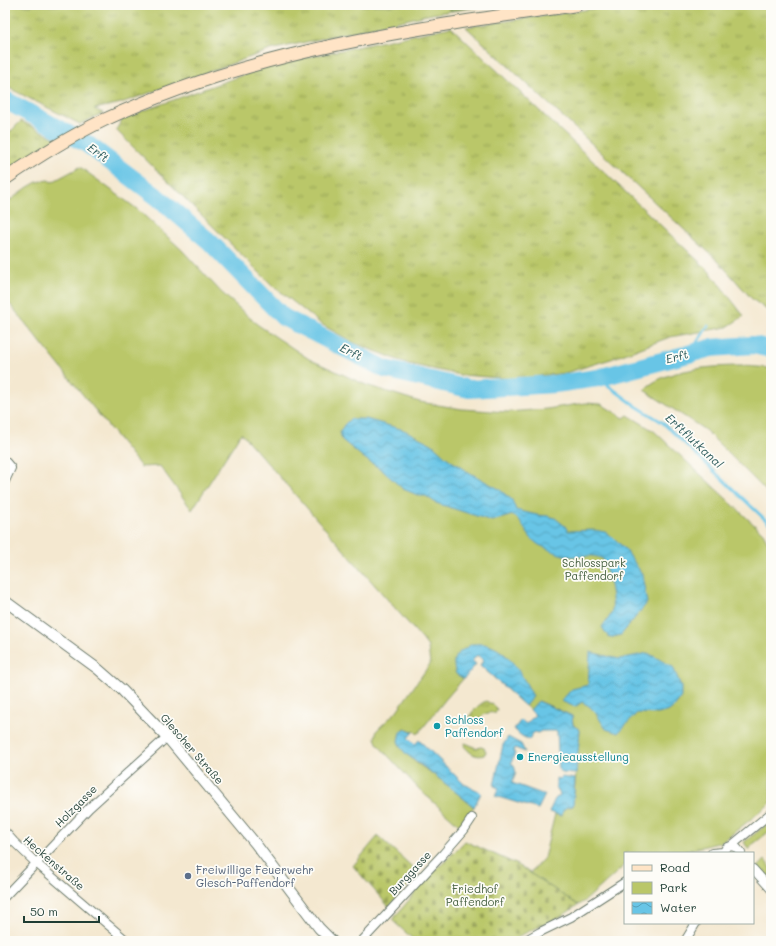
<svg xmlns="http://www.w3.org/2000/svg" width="776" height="946" viewBox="0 0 776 946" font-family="Mali,sans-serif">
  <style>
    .grass { fill: url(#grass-tufts); stroke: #6c824e }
    .forest { fill: url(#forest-firs); stroke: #597448 }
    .cemetery { fill: url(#cemetery-stones); stroke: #6c824e }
    .park { fill: #bac769; stroke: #6c824e }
    .water { fill: url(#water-waves); stroke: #44818d }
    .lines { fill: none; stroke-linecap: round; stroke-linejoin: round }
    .stream { stroke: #68c5e6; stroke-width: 3 }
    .river { stroke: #68c5e6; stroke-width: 18 }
    .minor-casing { stroke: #6a796b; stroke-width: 10 }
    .tertiary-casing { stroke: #6a796b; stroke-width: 12 }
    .secondary-casing { stroke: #6a796b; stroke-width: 14 }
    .minor { stroke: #fff; stroke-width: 8 }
    .tertiary { stroke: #fff; stroke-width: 10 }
    .secondary { stroke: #ffe4c6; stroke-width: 12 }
    .culture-dot { fill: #0f9aa8; stroke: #fdfcf7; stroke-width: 1.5 }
    .service-dot { fill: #5c6f8a; stroke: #fdfcf7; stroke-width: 1.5 }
    .labels { text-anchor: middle; stroke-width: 3.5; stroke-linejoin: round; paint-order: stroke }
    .park-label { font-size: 11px; fill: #466041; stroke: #fdfcf7 }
    .culture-label { font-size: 11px; fill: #0d838f; stroke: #fdfcf7; text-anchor: start }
    .street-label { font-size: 11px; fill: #1f3d34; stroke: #fdfcf7 }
    .service-label { font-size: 11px; fill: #4e5e75; stroke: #fdfcf7; text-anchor: start }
    .water-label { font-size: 12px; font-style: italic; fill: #315f60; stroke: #fdfcf7 }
  </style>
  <defs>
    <pattern id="grass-tufts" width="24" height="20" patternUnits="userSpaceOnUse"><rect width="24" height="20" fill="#bac769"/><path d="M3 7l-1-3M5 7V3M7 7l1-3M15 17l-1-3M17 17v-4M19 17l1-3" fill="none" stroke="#97a357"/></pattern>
    <pattern id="forest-firs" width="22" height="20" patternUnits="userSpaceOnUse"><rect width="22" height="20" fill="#93ac5d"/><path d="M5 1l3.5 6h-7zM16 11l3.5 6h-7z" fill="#778d4e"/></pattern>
    <pattern id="cemetery-stones" width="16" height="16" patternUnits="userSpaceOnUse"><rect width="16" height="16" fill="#bac769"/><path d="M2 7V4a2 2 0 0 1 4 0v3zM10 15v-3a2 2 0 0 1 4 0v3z" fill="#97a357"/></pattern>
    <pattern id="water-waves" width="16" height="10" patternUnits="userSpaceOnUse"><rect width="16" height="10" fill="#68c5e6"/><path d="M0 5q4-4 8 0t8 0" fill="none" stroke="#55a1bb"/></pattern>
  </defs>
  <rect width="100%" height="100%" fill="#fdfcf7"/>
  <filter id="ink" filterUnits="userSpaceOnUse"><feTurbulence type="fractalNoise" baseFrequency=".025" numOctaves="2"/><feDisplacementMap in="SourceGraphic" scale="8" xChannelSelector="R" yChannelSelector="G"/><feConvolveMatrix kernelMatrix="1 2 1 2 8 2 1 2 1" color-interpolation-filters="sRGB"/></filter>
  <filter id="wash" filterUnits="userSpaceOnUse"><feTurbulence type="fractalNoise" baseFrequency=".012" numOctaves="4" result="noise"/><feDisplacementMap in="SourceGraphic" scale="16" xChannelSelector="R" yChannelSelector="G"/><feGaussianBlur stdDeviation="0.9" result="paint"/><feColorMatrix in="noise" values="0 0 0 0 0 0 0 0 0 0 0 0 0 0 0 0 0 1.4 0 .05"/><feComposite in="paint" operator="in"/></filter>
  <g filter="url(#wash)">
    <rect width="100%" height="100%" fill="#f4e8d0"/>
    <path class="grass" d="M5,5H445L452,11L432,14L270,50L121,103L94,109L103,113L80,124L5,86Z
      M619,5H771V313L752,299L719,262L466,27Z
      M451,27L709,271L744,316L727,327L670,337L611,359L565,373L515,379L461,375L409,364L354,343L321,324L271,284L116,130L123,118L271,65Z
      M21,121L57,139L5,175V137Z
      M486,701L495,706L497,710L495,713C479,710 483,724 469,722L468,720C470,713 479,704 486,701Z
      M465,743L470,745L476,748L481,747L484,748L486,752L484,755C475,758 469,752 464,746Z"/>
    <path class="forest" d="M445,5H492L452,11Z"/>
    <path class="cemetery" d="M378,836L419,873L389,907L353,866Z
      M465,841L518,865L578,905L562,916L519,936L515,941H415L392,920L427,879Z"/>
    <path class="park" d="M80,167L137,209L181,249L221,292L258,325L309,359L366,385L420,402L462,409L507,412L547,409L585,403L601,404L624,418L628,415L654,431L763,533L771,548V803L722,842L677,853H625V865L586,900L578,905L530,873L544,858L555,814L562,816V812L565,808L573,806L580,730L573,725L572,716L539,701L530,710L480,665L484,660L477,655L472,661L476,664L445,700L418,734L414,731L413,732C403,724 397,734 399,744L415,762L436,776L474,807L459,825L420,790L378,745L375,738L377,730L396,712L430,664L428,647L423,640L241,433L192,510L160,466L141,467L5,298V204L28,187L37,182L48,180L52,182Z
      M744,366L771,368V496L705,430L644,390C665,368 715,366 744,366Z
      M771,821V830L752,845L749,850L744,842Z
      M765,860L771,869V882L758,867Z"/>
    <path class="water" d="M350,419H366L404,430L432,444L446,457L463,469L499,489L512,500L516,510L537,515L548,516L555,518L565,526L568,531L594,530L605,532L614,538L626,550L642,574L647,603L621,635L609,638L602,627C604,623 609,619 611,614C616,603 607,571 603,559C590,552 581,559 569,556C559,555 548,549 539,545C526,537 523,521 513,515L492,521L436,503L426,496H420L403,489L382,470L364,458L342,440L340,432L344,425Z
      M472,644C477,644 483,643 488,645C511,652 522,676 533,696L525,706L480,665L484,660L477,655L472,661L476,664L464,679L456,674C450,655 457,654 472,644Z
      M590,652L619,659L648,653L673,667L681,686V697L675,706L669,711L658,714L637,713L618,733L606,729L595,712L589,706L582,702L575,707L561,701L572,689L588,685Z
      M538,701L572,716L573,725L580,730L576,774L562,773L561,771L559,770L557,731H541L538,733L535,732L531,735L530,739C523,738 519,734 514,729L521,720L526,724L535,715L530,710Z
      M407,729L413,732L408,738L415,744L419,740L464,784L479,791L481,793L474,807L436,776L406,754L401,748L398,741L400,732Z
      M508,737L521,744L525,752L515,748L513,752L515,753L511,763L514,765L516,773L512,783L545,795L538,809L495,796L499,788L494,786L503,745Z
      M562,777L575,779L573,806C566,806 562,809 562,816L549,812L555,799L560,795L559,791L556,789V778L560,779Z"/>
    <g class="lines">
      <path class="stream" d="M690,353L708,326
        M598,378L636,406L662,422L771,525"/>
      <path class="river" d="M5,100L87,144L156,196L210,242L283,317L385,369L469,389L555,384L598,378L711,348L753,345L771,349"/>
    </g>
  </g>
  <g filter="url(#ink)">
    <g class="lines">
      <g class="minor-casing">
        <path id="minor" d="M5,461L11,468L5,481
          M5,832L14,842L36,863L127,941
          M731,846L737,848L741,853
          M712,853L723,852
          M723,853L726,848L731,846L771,813
          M753,869L771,889
          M5,896L89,808L167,737
          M362,941L443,854L464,830L472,818
          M524,941L540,932L571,917L625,882
          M685,941L696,923"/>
      </g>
      <g class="tertiary-casing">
        <path id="tertiary" d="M5,601L98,669L122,690L167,737L255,843L319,928L332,941"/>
      </g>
      <g class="secondary-casing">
        <path id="secondary" d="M5,179C37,157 69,137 104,120C253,50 416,28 577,5"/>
      </g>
      <use href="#minor" class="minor"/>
      <use href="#tertiary" class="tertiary"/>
      <use href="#secondary" class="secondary"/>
    </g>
  </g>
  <g class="culture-dot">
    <circle cx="437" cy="726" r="4"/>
    <circle cx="520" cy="757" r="4"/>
  </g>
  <circle class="service-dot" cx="188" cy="876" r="4"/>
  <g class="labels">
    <g class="park-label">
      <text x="594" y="567">Schlosspark<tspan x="594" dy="13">Paffendorf</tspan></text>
      <text x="475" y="893">Friedhof<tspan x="475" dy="13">Paffendorf</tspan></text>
    </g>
    <g class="culture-label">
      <text x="445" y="724">Schloss<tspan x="445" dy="13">Paffendorf</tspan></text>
      <text x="528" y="761">Energieausstellung</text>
    </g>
    <g class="street-label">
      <text transform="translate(192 749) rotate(49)" y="4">Glescher Straße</text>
      <text transform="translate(76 806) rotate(-45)" y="4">Holzgasse</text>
      <text transform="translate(54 863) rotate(41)" y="4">Heckenstraße</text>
      <text transform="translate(410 873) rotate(-47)" y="4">Burggasse</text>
    </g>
    <g class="service-label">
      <text x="196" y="874">Freiwillige Feuerwehr<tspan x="196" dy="13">Glesch-Paffendorf</tspan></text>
    </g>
    <g class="water-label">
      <text transform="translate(98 153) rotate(36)" y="4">Erft</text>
      <text transform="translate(351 352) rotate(27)" y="4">Erft</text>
      <text transform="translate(677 357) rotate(-15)" y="4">Erft</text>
      <text transform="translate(694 441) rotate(43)" y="4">Erftflutkanal</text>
    </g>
  </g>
  <rect width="776" height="946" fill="none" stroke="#fdfcf7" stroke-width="20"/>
  <rect x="624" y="852" width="130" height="72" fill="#fdfcf7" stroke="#a4b0a9"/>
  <rect x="632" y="865" width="20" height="6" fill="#ffe4c6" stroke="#a4b0a9"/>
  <text x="660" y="872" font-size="12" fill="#1f3d34">Road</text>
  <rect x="632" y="882" width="20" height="12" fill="#bac769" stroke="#a4b0a9"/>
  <text x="660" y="892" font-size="12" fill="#1f3d34">Park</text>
  <rect x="632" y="902" width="20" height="12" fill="url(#water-waves)" stroke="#a4b0a9"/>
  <text x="660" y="912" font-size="12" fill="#1f3d34">Water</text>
  <path d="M24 916v6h75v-6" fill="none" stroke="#1f3d34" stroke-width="2"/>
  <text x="30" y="916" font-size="12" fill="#1f3d34" stroke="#fdfcf7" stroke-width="3" paint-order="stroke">50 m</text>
</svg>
